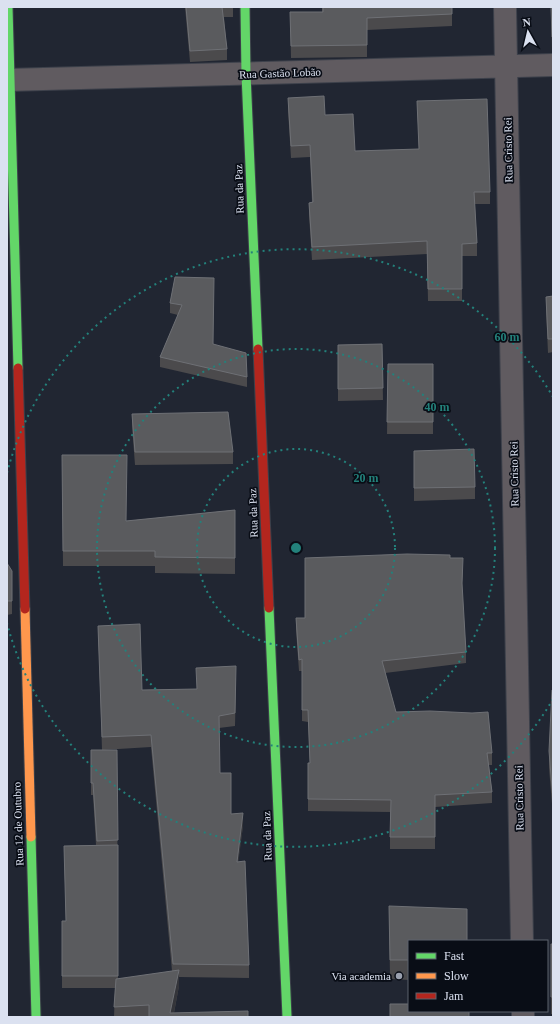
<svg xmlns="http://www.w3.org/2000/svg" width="560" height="1024" viewBox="0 0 560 1024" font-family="'Times New Roman',serif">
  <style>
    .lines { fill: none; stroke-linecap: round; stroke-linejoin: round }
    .street-casing { stroke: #3d414b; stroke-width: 24 }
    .fast-casing { stroke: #3d414b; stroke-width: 11 }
    .slow-casing { stroke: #3d414b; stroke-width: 11 }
    .jam-casing { stroke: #3d414b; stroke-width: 11 }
    .street { stroke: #605b60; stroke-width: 22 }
    .fast { stroke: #63d668; stroke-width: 9 }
    .slow { stroke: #ff974d; stroke-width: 9 }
    .jam { stroke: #b3261e; stroke-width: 9 }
    .wall { fill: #4b4a4c }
    .shaded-wall { fill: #34353a }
    .building { fill: #5a5b5e; stroke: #6e7075 }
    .ring { fill: none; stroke: #23817b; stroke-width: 2; stroke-dasharray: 2 4 }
    .poi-dot { fill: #9aa0ae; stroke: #090d16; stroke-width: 1.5 }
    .labels { text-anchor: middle; stroke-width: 3.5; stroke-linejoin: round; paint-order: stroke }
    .street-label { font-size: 11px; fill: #dbe1f0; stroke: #090d16 }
    .poi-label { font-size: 11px; fill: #dbe1f0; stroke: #090d16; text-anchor: end }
    .centre { fill: #23817b; stroke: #090d16; stroke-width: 2 }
    .ring-label { font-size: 12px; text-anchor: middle; font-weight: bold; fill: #23817b; stroke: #090d16; stroke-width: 3.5; stroke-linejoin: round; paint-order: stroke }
  </style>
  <rect width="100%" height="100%" fill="#212632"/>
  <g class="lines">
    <g class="street-casing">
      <path id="street" d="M505,7L522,941
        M7,80L553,65
        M523,1011V1017"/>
    </g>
    <g class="fast-casing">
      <path id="fast" d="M8,7L18,368
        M245,7L246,74L258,349
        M269,608L287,1017
        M31,837L36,1017"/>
    </g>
    <g class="slow-casing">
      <path id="slow" d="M25,609L31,837"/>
    </g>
    <g class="jam-casing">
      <path id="jam" d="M258,349L269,608
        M18,368L25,609"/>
    </g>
    <use href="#street" class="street"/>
    <use href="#fast" class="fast"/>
    <use href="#slow" class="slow"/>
    <use href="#jam" class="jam"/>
  </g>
  <path class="wall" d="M185,7H233V17H224L227,49V60L190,62Z
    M322,7H452V26L367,30V57L291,58L290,12H322Z
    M551,7H553V52H552Z
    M288,98L325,115L355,151L419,149L417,101L490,192V204H475L477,243V256H462V301H428L427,254L312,260L309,215V203L312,202L310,157L291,158L288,110Z
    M175,277L213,344L247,377V387L160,367V357L178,315L170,313V303Z
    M553,296V352L548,353L546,310V297Z
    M382,344L383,400L338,401V345Z
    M388,364H433V434H387Z
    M132,414L233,452V464L135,465L132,426Z
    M62,455L126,521L235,510V574L155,573V566H63Z
    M414,463L475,487V499L414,501Z
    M450,558L463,570L462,587L466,652V663L385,673L396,712L492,753V765H489L492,792V803L435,807V849H390V812L308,811V763H310L308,722L302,721V671H299L296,630V618H305Z
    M7,563L12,601V614L7,615Z
    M98,626L142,690L197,689L236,678L235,726L219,728L220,773L231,814L243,826L238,862L249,965V978L179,977V986L174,1013L248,1017H114L115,988H62V921H66L64,846L96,845L93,795H91V750H117L118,979L172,971L151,747L102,750Z
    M553,690V816L549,768V751Z
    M389,906L409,941V980L390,979Z
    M553,944V1014H551V997Z"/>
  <path class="shaded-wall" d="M236,666V678L235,726V713Z
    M243,813V826L237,874V862Z
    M179,970V986L173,1017L170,1013Z"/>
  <path class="building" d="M186,7H222L227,49L190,51Z
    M323,7H452V14L367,18V45L291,46L290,12H323Z
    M551,7H553V37H552Z
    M324,96L325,115L353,114L355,151L419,149L417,101L487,99L490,192H474L477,243L462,244V289H428L427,241L312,247L309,203L313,202L310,145L291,146L288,98Z
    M175,277L214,278L213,344L246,353L247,377L160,357L182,305L170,303Z
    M553,296V339H548L546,297Z
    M382,344L383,388L338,389V345Z
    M388,364H433V422H387Z
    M228,412L233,452H135L132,414Z
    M474,449L475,487L414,488V451Z
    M62,455H127L126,521L235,510V558L155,557V551H63Z
    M407,554L450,555V558H463L462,583L466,652L382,661L396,712L430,711L472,713L488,712L492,753H487L492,792L435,795V837H390L391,800L308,799V763H310L308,710H302V659L299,660L296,618H305V558Z
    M7,563L12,571V601H7Z
    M140,624L142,690L197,689L196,668L236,666L235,713L219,716L220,773H231V814L243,813L237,862L245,861L249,965L173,964L151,735L102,737L98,626Z
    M552,690H553V800L549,751Z
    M91,750H117L118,840L97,841L93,783H91Z
    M118,845V976H62V921H66L64,846Z
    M389,906L467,909V941H409V960H390Z
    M551,944H553V997H551Z
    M179,970L170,1013L248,1011V1017H149V1005L114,1007L116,979Z
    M390,1004H409V1011H469V1017H390Z"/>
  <g class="ring">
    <circle cx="296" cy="548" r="99"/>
    <circle cx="296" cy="548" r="199"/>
    <path d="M553 699A298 298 0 0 1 7 623M7 473A298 298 0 0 1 553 397"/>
  </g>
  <circle class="poi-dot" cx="399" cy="976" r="4"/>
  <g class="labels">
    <g class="street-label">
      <text transform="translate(280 73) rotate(-2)" y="4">Rua Gastão Lobão</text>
      <text transform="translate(508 150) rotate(-91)" y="4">Rua Cristo Rei</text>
      <text transform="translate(239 189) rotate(-92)" y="4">Rua da Paz</text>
      <text transform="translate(514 474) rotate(-91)" y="4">Rua Cristo Rei</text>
      <text transform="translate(253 513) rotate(-92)" y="4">Rua da Paz</text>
      <text transform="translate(519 798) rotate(-91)" y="4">Rua Cristo Rei</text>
      <text transform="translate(18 824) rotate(-92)" y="4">Rua 12 de Outubro</text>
      <text transform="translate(267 836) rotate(-92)" y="4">Rua da Paz</text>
    </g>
    <g class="poi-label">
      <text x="391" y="980">Via academia</text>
    </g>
  </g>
  <circle cx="296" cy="548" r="6" class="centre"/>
  <g class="ring-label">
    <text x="507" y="341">60 m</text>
    <text x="437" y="411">40 m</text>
    <text x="366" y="482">20 m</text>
  </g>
  <rect width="560" height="1024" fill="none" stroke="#dbe1f0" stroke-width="16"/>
  <rect x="408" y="940" width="140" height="72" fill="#090d16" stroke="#5d626d"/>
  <rect x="416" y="953" width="20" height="6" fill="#63d668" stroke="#5d626d"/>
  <text x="444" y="960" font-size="12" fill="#dbe1f0">Fast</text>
  <rect x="416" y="973" width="20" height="6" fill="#ff974d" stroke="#5d626d"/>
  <text x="444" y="980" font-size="12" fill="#dbe1f0">Slow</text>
  <rect x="416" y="993" width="20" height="6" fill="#b3261e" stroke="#5d626d"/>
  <text x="444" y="1000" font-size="12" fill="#dbe1f0">Jam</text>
  <g transform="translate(528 32) rotate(352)" stroke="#090d16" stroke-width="3" paint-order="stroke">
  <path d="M0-3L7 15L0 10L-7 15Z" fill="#dbe1f0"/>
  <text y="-6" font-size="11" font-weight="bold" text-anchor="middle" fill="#dbe1f0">N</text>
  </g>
</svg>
